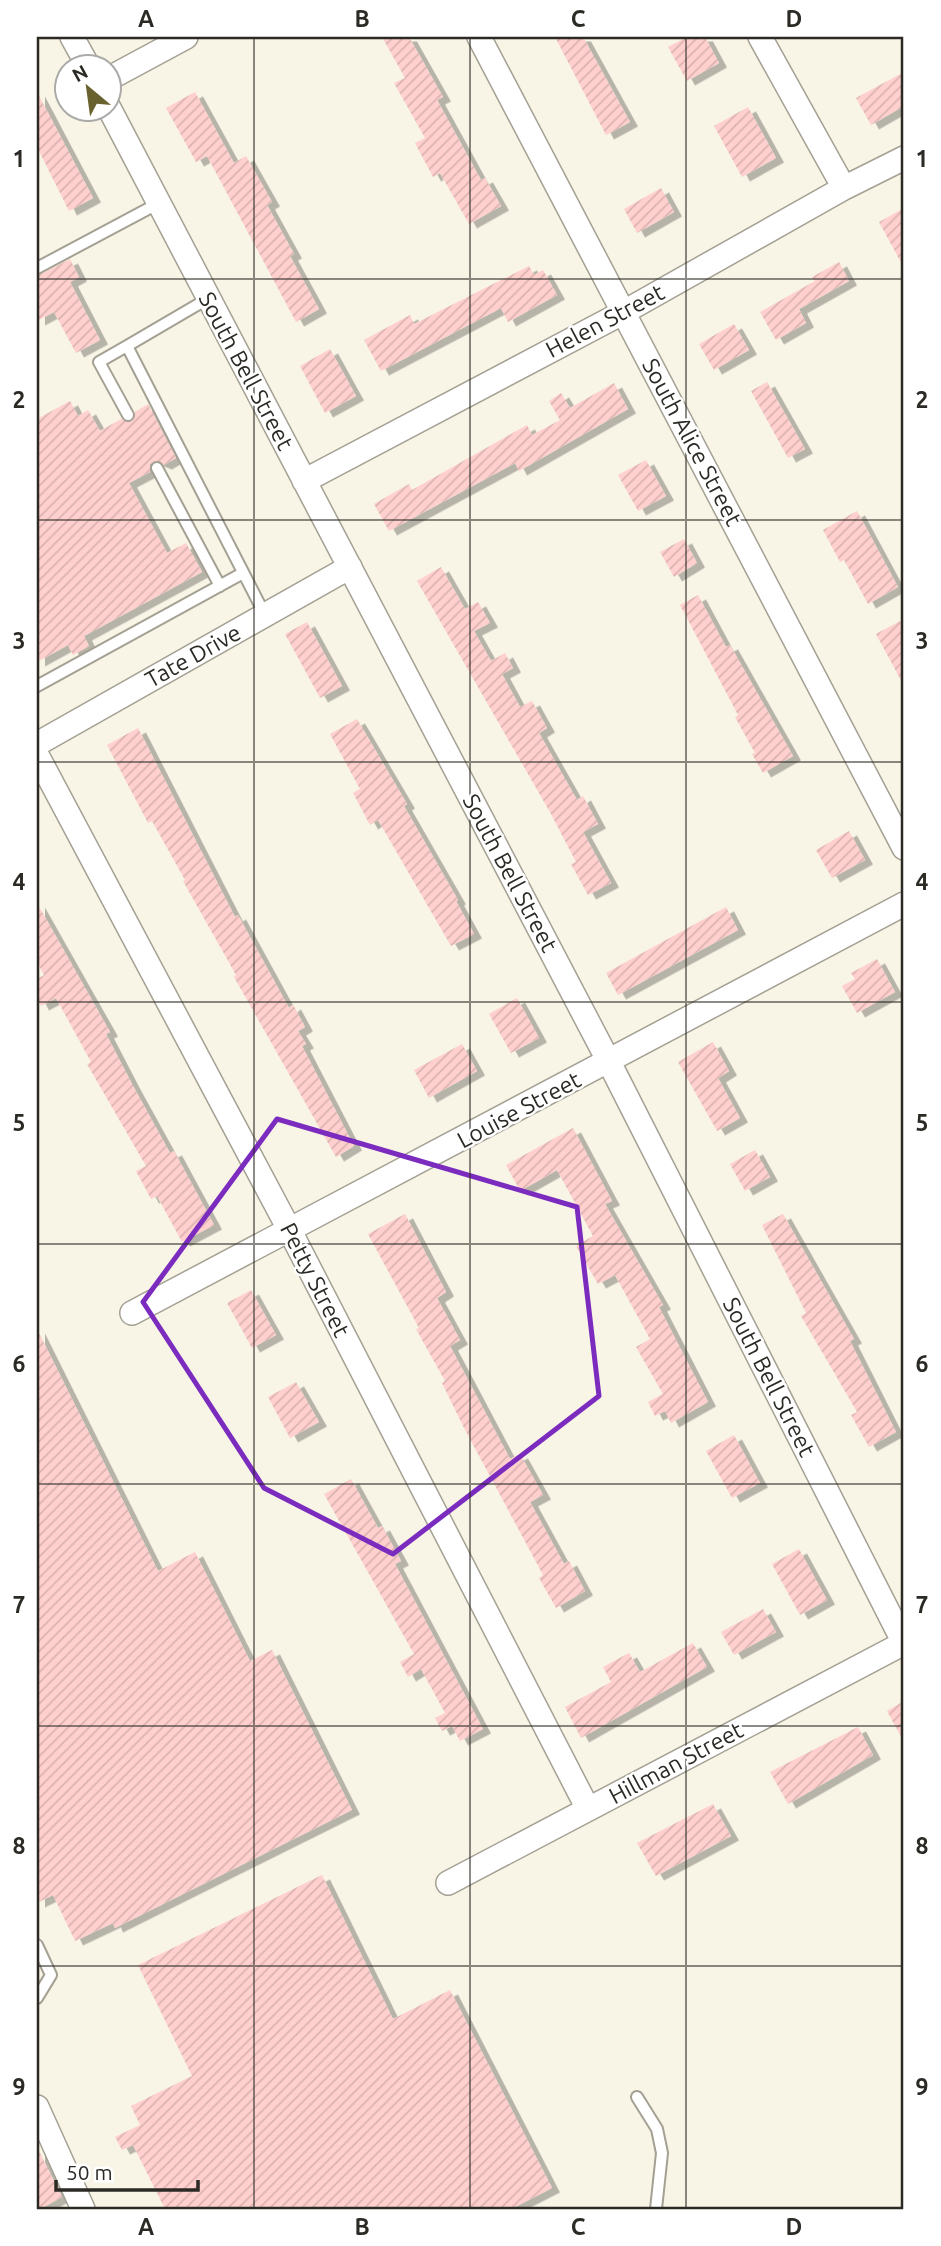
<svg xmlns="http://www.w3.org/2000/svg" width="941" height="2246" viewBox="0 0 941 2246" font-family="Ubuntu,sans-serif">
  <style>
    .building { fill: url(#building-hatch); filter: url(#shadow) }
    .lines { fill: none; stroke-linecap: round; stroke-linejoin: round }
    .lane-casing { stroke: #a4a093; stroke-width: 14 }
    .street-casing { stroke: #a4a093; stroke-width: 26 }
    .lane { stroke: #fff; stroke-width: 10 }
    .street { stroke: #fff; stroke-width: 23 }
    .marked { fill: none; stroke: #7b2cbf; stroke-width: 5; stroke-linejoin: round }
    .grid { fill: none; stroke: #2c2a25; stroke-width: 2; stroke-opacity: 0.55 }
    .labels { text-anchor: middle; stroke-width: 5; stroke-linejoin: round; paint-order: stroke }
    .street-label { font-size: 23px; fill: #2c2a25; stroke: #fff }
    .neatline { fill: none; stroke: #2c2a25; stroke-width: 2.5 }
    .grid-label { font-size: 23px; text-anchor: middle; font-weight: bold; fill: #2c2a25 }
  </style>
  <defs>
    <pattern id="building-hatch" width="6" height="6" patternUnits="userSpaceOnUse" patternTransform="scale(1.75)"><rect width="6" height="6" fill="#ffd0ce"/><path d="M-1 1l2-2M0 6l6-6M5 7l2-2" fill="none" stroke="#dbb3b1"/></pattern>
    <filter id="shadow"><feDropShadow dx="8" dy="4.5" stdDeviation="0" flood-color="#0004"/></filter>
  </defs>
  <rect width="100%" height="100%" fill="#f8f4e6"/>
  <path class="building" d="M382,37H409L443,97L437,100L481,180L485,178L501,206L469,224L440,173L433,177L415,143L425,138L394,83L405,78Z
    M555,37H583L630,122L606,135Z
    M687,37H705L719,63L687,81L668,47Z
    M904,72V106L871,125L856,98Z
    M37,92L93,198L69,211L37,147Z
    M195,92L234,163L246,156L272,202L267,205L294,254L290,256L319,309L296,322L207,156L196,162L166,108Z
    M748,107L776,158L742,177L714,126Z
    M661,188L674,212L637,233L624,209Z
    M904,208V268L879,222Z
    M70,259L79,277L70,282L100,340L76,353L54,312L37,321V276Z
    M839,262L849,281L799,309L806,323L776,340L760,312L815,281L812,277Z
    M529,266L534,275L543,270L557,295L508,322L501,308L381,371L364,340L410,315L414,324Z
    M734,324L749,350L714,370L699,344Z
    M330,349L356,396L325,413L300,366Z
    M767,382L805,449L788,458L751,391Z
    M614,383L628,409L519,471L515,463L389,531L374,504L409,484L412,490L527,425L532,435L560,420L549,401L561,393L570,408Z
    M70,401L78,416L88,410L100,431L121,419L132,422L135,412L148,404L176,458L164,465L154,461L150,464V472L129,483L167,553L186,543L202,572L84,636L89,646L73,655L68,645L37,662V419Z
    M646,460L666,496L638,511L618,475Z
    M857,511L898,587L868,604L844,560L840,562L823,530Z
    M684,539L697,563L674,577L660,552Z
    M441,567L465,609L478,602L490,623L474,631L491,661L505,653L513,668L502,674L520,707L532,701L547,728L539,733L577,800L583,796L598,824L583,832L611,883L588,895L571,864L576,862L551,814L417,581Z
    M698,595L726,647L730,645L793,756L763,773L752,754L755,753L735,717L738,715L680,605Z
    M900,621L904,629V686L876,634Z
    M307,622L342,686L320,698L285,634Z
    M357,719L407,804L404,806L458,900L456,901L474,934L451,946L378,820L370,825L353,793L360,789L330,734Z
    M138,728L235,917L238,915L289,1008L293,1005L305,1027L298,1031L306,1044L302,1046L354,1146L336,1157L234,977L236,975L183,881L185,880L152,821L148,823L107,745Z
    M849,831L865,860L832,878L816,850Z
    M37,903L110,1032L106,1034L133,1086L170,1153L174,1151L214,1225L182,1242L157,1196L151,1199L136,1171L146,1166L87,1064L91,1062L56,998L41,1006L37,998V979L44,975L37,962Z
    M726,907L738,930L618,995L606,973Z
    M877,959L895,992L857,1013L842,986L855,979L851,973Z
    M517,998L539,1038L511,1053L489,1014Z
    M713,1042L729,1071L718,1078L740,1118L717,1131L678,1062Z
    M462,1044L477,1071L429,1098L414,1070Z
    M573,1128L612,1201L605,1204L663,1305L659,1307L708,1402L671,1423L665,1411L655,1416L648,1402L663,1394L636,1347L650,1339L615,1275L598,1284L576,1246L593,1236L557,1170L520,1191L506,1165Z
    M755,1150L770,1177L745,1191L730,1164Z
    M405,1214L446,1292L437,1298L460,1340L450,1346L510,1459L520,1454L543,1495L530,1502L564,1564L569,1561L585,1591L556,1608L539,1578L543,1575L463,1426L442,1383L445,1381L416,1329L419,1328L368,1234Z
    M783,1214L854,1339L850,1341L896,1432L869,1447L851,1415L857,1412L801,1316L806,1313L762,1225Z
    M251,1290L276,1335L252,1348L227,1303Z
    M37,1329L158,1571L195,1552L250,1661L272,1650L352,1810L115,1928L113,1923L75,1941L53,1895L37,1903Z
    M296,1382L319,1422L290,1438L268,1397Z
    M734,1435L760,1483L732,1498L706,1451Z
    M351,1479L378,1528L382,1526L401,1561L395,1564L483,1729L460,1741L452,1726L442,1731L435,1718L445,1713L421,1669L408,1677L400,1662L414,1654L324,1494Z
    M799,1549L827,1600L800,1615L772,1564Z
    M763,1609L776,1632L734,1655L721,1632Z
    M693,1643L707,1667L581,1738L565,1707L611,1682L603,1667L629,1653L640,1672Z
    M904,1701V1742L887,1711Z
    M858,1727L873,1755L788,1804L770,1772Z
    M713,1804L731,1836L656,1876L637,1843Z
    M322,1875L393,2019L450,1990L552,2188L511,2209H165L133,2145L122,2150L115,2137L140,2125L131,2106L192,2076L138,1965Z
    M37,2147L62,2197L40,2209H37Z"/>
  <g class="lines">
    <g class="lane-casing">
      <path id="lane" d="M37,268L159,203
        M209,298L127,346L265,615
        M127,346L99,362L128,415
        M157,468L220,586
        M37,686L243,573
        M37,1945L51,1975L37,1998
        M637,2097L657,2129L662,2153L656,2209"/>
    </g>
    <g class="street-casing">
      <path id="street" d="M72,37L88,66
        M479,37L904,848
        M760,37L844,188
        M108,79L186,37
        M108,106L609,1062L904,1643
        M304,481L624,312L844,188L904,158
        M37,744L350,567
        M37,755L290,1231L588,1809
        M132,1313L904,904
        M448,1883L904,1643
        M37,2107L83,2209"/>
    </g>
    <use href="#lane" class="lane"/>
    <use href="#street" class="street"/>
  </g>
  <path class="marked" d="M277,1119L577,1207L599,1396L393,1554L264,1488L143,1302Z"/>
  <path class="grid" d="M254,37V2209M470,37V2209M686,37V2209M37,279H904M37,520H904M37,762H904M37,1002H904M37,1244H904M37,1484H904M37,1726H904M37,1966H904"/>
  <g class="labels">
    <g class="street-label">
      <text transform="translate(605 321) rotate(-28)" y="8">Helen Street</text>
      <text transform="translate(246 371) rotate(62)" y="8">South Bell Street</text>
      <text transform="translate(692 442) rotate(62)" y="8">South Alice Street</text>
      <text transform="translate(193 656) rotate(-29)" y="8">Tate Drive</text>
      <text transform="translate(510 873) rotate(62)" y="8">South Bell Street</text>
      <text transform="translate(519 1110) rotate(-28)" y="8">Louise Street</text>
      <text transform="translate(315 1280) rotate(63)" y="8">Petty Street</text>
      <text transform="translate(769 1377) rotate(63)" y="8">South Bell Street</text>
      <text transform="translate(676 1763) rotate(-28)" y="8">Hillman Street</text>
    </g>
  </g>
  <rect width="941" height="2246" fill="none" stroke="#ffffff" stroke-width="77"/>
  <g transform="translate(88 88) rotate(331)"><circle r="33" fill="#ffffff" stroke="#abaaa8" stroke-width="2"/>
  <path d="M0-5L12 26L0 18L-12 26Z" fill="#6a622e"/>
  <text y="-10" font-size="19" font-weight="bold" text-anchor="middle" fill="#2c2a25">N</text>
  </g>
  <path d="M56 2180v10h142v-10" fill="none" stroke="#2c2a25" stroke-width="3.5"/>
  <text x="66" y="2180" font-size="21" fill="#2c2a25" stroke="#ffffff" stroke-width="5" paint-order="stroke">50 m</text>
  <rect x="38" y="38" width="864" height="2170" class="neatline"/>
  <g class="grid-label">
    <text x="146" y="27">A</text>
    <text x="362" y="27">B</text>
    <text x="578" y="27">C</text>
    <text x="794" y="27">D</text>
    <text x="19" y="167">1</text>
    <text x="922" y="167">1</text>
    <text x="19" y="408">2</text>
    <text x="922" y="408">2</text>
    <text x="19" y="649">3</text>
    <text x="922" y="649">3</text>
    <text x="19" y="890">4</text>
    <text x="922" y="890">4</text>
    <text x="19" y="1131">5</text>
    <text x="922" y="1131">5</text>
    <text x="19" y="1372">6</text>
    <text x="922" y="1372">6</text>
    <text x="19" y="1613">7</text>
    <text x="922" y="1613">7</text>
    <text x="19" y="1854">8</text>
    <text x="922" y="1854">8</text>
    <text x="19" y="2095">9</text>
    <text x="922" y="2095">9</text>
    <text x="146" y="2235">A</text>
    <text x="362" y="2235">B</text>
    <text x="578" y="2235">C</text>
    <text x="794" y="2235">D</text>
  </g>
</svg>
